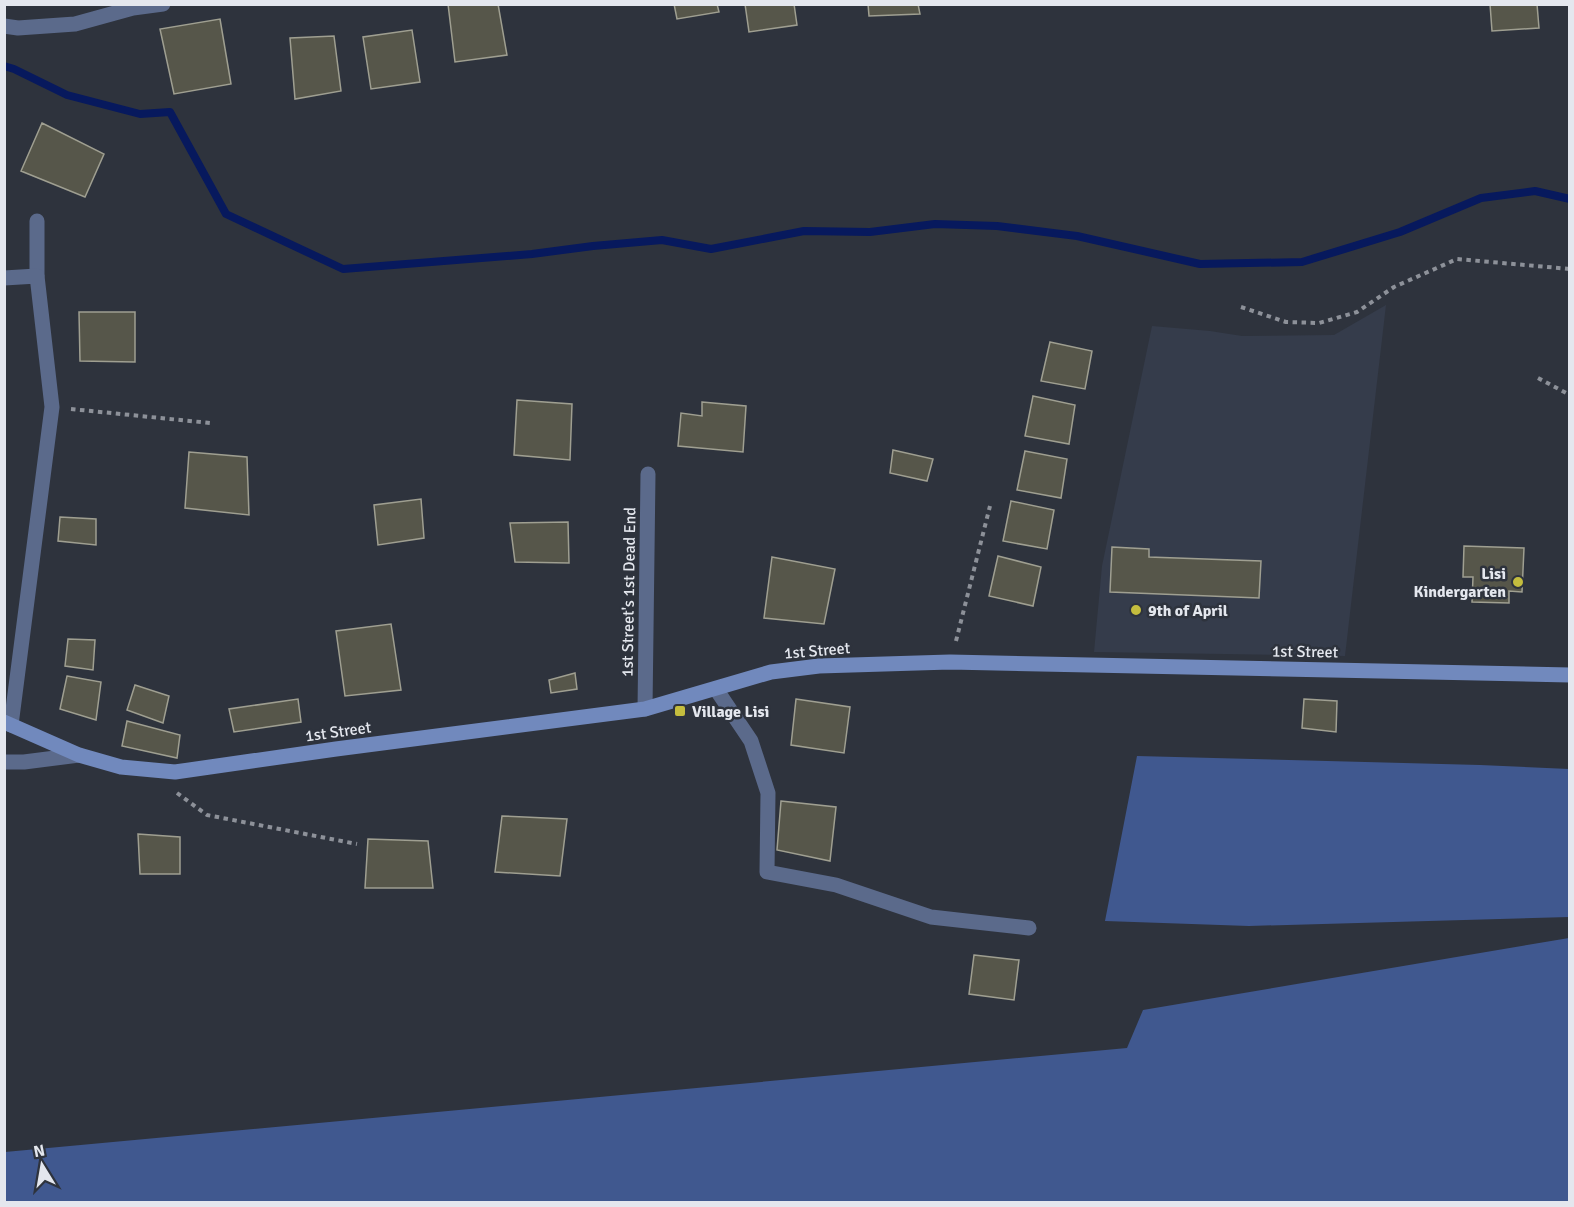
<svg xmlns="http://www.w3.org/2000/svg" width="1574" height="1207" viewBox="0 0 1574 1207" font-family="Signika,sans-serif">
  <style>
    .built { fill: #353c4b }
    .green { fill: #40588f }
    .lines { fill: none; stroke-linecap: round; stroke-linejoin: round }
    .stream { stroke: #07195d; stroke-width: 8 }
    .building { fill: #56564a; stroke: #9f9f91; stroke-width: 1.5 }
    .path { stroke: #8d9199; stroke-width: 4; stroke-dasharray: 4.5 4.5; stroke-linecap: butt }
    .lane { stroke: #5b6a8b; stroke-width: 15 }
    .street { stroke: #5b6a8b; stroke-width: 15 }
    .secondary { stroke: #7189bd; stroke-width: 15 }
    .poi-dot { fill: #c4bd3e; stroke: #2e333d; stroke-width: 2 }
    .labels { text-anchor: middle; stroke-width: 5; stroke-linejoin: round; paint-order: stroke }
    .poi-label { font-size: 16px; font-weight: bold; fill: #e4e7ee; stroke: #2e333d; text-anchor: start }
    .street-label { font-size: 16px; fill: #e4e7ee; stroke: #2e333d }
  </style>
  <rect width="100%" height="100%" fill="#2e333d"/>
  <path class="built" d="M1386,305L1345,656L1094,652L1102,566L1152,326L1210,331L1242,336L1334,335Z"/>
  <path class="green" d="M1137,756L1480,765L1569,769V917L1249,926L1105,921Z
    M1569,938V1202H5V1152L1127,1048L1143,1010Z"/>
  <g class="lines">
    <path class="stream" d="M4,66L14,69L67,95L140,114L170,112L226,214L343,269L532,254L593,246L662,240L711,249L804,231L870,232L935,224L997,226L1077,236L1200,264L1302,262L1400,232L1481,198L1535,191L1570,199"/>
  </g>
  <path class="building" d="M448,4H498L507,55L455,62Z
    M674,4H717L719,12L677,19Z
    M745,4H794L797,25L749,32Z
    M868,4H918L920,14L869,16Z
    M1490,4H1537L1539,28L1492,31Z
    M220,19L231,84L174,94L160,29Z
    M412,30L420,82L371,89L363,37Z
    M334,36L341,91L295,99L290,38Z
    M42,123L104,154L85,197L21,171Z
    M79,312H135V362L80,361Z
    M1050,342L1092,351L1085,389L1041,381Z
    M1033,396L1075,405L1069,444L1025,436Z
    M517,400L572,404L570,460L514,455Z
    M702,402L746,406L743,452L678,446L681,413L702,416Z
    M893,450L933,459L927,481L890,473Z
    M1025,451L1067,459L1061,498L1017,490Z
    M189,452L247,457L249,515L185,508Z
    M421,499L424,538L378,545L374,505Z
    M1011,501L1054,510L1047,549L1003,541Z
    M60,517L96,519V545L58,541Z
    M568,522L569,563L515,562L510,523Z
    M1464,546L1524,548L1522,592L1509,591V603L1472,602L1473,577H1463Z
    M1112,547L1149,549V557L1261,561L1259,598L1110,592Z
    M998,556L1041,567L1033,606L989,596Z
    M772,557L835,569L824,624L764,618Z
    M391,624L401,690L345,696L336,631Z
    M68,639L95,640L93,670L65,666Z
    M575,673L577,689L551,693L549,680Z
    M67,676L101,682L96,720L60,709Z
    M135,685L169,696L163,723L127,710Z
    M298,699L301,722L234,732L229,709Z
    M796,699L850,707L844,753L791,745Z
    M1304,699L1337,701L1336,732L1302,728Z
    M127,721L180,735L177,758L122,746Z
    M781,801L836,807L830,861L777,850Z
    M502,816L567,819L560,876L495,872Z
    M138,834L180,837V874H140Z
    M368,839L428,841L433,888H365Z
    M974,955L1019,960L1014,1000L969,994Z"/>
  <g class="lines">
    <path class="path" d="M1241,307L1286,322L1319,323L1357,312L1394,287L1457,259L1570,269
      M1538,378L1570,395
      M71,409L210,423
      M956,641L990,506
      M177,793L207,815L357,844"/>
    <path class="lane" d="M37,221V276
      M716,689L751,741L768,793L767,872L836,885L931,917L1029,928"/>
    <path class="street" d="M4,26L18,28L75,24L133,8L163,4
      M4,278L37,276L52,407L11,725
      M645,709L648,474
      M4,762H24L79,755"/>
    <path class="secondary" d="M4,722L79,755L121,767L175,772L336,749L645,709L771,672L819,666L950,662L1570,675"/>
  </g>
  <g class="poi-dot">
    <circle cx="1518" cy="582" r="6"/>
    <circle cx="1136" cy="610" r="6"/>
    <rect x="674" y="705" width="12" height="12" rx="3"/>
  </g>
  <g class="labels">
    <g class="poi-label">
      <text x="1506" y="579" text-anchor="end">Lisi<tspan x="1506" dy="18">Kindergarten</tspan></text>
      <text x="1148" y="616">9th of April</text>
      <text x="692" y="717">Village Lisi</text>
    </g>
    <g class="street-label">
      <text transform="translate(628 592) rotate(-89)" y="6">1st Street's 1st Dead End</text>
      <text transform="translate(817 650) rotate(-5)" y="6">1st Street</text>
      <text transform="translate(1305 651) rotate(1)" y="6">1st Street</text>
      <text transform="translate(338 731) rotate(-8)" y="6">1st Street</text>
    </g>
  </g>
  <rect width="1574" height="1207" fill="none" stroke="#e4e7ee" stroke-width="12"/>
  <g transform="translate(42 1165) rotate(349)" stroke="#2e333d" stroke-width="4.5" paint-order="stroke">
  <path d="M0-4.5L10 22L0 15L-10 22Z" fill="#e4e7ee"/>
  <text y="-9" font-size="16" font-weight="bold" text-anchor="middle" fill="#e4e7ee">N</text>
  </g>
</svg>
